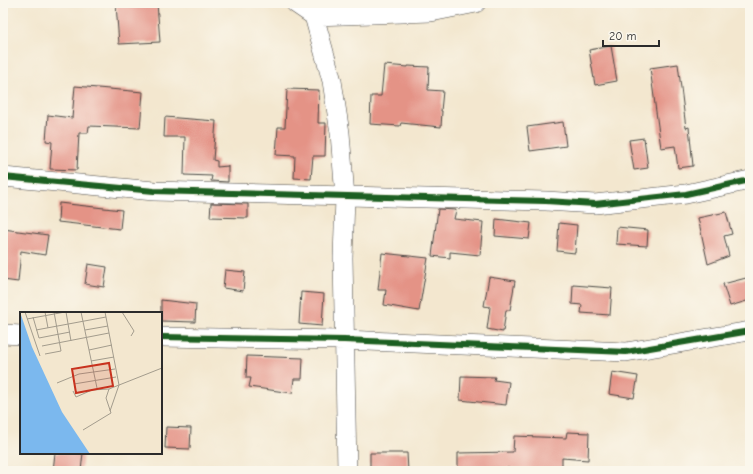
<svg xmlns="http://www.w3.org/2000/svg" width="753" height="474" viewBox="0 0 753 474" font-family="'Comic Neue',sans-serif">
  <style>
    .building { fill: #e49386 }
    .lines { fill: none; stroke-linecap: round; stroke-linejoin: round }
    .street-casing { stroke: #494744; stroke-width: 20 }
    .street { stroke: #fff; stroke-width: 19 }
    .cycleway-casing { stroke: #fbf7ec; stroke-width: 8 }
    .cycleway { stroke: #1b5e20; stroke-width: 6 }
    .inset-road { fill: none; stroke: #a39c8d; stroke-width: 1 }
    .view { fill: #c8321e; fill-opacity: 0.15; stroke: #c8321e; stroke-width: 2 }
    .inset-edge { fill: none; stroke: #2b2b2b; stroke-width: 2 }
  </style>
  <rect width="100%" height="100%" fill="#fbf7ec"/>
  <filter id="ink" filterUnits="userSpaceOnUse"><feTurbulence type="fractalNoise" baseFrequency=".025" numOctaves="2"/><feDisplacementMap in="SourceGraphic" scale="8" xChannelSelector="R" yChannelSelector="G"/><feConvolveMatrix kernelMatrix="1 2 1 2 8 2 1 2 1" color-interpolation-filters="sRGB"/></filter>
  <filter id="wash" filterUnits="userSpaceOnUse"><feTurbulence type="fractalNoise" baseFrequency=".012" numOctaves="4" result="noise"/><feDisplacementMap in="SourceGraphic" scale="16" xChannelSelector="R" yChannelSelector="G"/><feGaussianBlur stdDeviation="0.9" result="paint"/><feColorMatrix in="noise" values="0 0 0 0 0 0 0 0 0 0 0 0 0 0 0 0 0 1.4 0 .05"/><feComposite in="paint" operator="in"/></filter>
  <g filter="url(#wash)">
    <rect width="100%" height="100%" fill="#f3e7cf"/>
    <g id="blocks">
      <path class="building" d="M130,3H157L160,42L119,44L116,4Z
        M611,46L617,81L595,85L589,50Z
        M678,64L686,128L689,127L693,166L678,168L675,146L661,148L650,68Z
        M384,65L408,67V66L429,67L428,90L443,91L441,111H442L441,127L401,123L400,126L370,124L371,96H381Z
        M75,86L143,92L140,128L89,126L88,133H79L77,170L50,169L52,142L46,141L48,115L72,118Z
        M287,89L319,90L318,123H326L325,156H313L311,179L294,178L295,156L276,155L278,127H285Z
        M165,117L216,121L213,160L217,161V167L228,166V182L211,181L212,176L184,175L185,137H164Z
        M563,122L566,146L530,151L527,127Z
        M644,138L648,168L634,170L629,140Z
        M59,203L122,210L120,229L58,222Z
        M211,203L248,204V218L210,217Z
        M438,209L456,210L454,219L483,222L480,255L450,252V258L432,256Z
        M726,212L732,234L724,236L729,256L708,264L698,218Z
        M496,219L531,223L529,239L495,236Z
        M559,223L577,225L575,253L557,251Z
        M617,227L648,230L647,246L616,244Z
        M3,229L48,235L45,255L21,251L18,282L3,280Z
        M382,253L428,258L419,311L384,305L386,290H378Z
        M88,264L107,267L104,287L85,284Z
        M225,270L245,272L243,291L223,288Z
        M489,277L515,281L510,310H506L503,332L487,329L490,307L484,306Z
        M750,277V300L730,306L723,284Z
        M573,285L612,288L610,315L581,313L582,305L572,304Z
        M301,292L324,294L322,326L299,324Z
        M161,300L196,304L195,322L161,321Z
        M247,356L303,358L302,379H294L292,393L249,387L251,378H246Z
        M612,372L638,376L634,398L609,394Z
        M461,376L495,377L494,380L509,382L506,405L460,400Z
        M166,427L191,428L190,449L165,448Z
        M567,432L589,433L588,460L562,458V470L507,468V470L458,471V453L513,452L514,436L566,438Z
        M55,453H83L81,471H53Z
        M370,453H407L408,471H370Z"/>
    </g>
  </g>
  <g filter="url(#ink)">
    <use href="#blocks" fill-opacity="0" stroke="#494744" stroke-width="1"/>
    <g class="lines">
      <g class="street-casing">
        <path id="street" d="M295,3L314,16L431,12L476,3
          M314,16L332,81L340,133L345,197L343,258L347,471
          M3,177L154,191L546,201L595,204L686,194L750,180
          M3,334L21,335
          M161,337L344,340L626,352L750,331"/>
      </g>
      <use href="#street" class="street"/>
      <g class="cycleway-casing">
        <path id="cycleway" d="M3,177L154,191L546,201L595,204L686,194L750,180
          M161,337L344,340L626,352L750,331"/>
      </g>
      <use href="#cycleway" class="cycleway"/>
    </g>
  </g>
  <g transform="translate(20 312)">
    <rect width="142" height="142" fill="#f3e7cf"/>
    <path d="M0,0L12,35L42,100L70,142H0Z" fill="#7bb8ee"/>
    <path class="inset-road" d="M5,0L20,44M25,0L28,16M46,0L51,29M61,0L77,76M85,0L99,73L90,99M102,0L114,19L111,24M13,5L19,26L50,20M7,7L45,0M16,18L86,5M65,18L88,14M22,34L89,21M69,38L92,33M25,42L41,39L34,0M71,49L94,45M37,71L59,62L95,57M54,72L96,65M53,79L56,85L72,78L89,77L142,56M63,118L91,101L86,86L89,77"/>
    <path class="view" d="M89,51L93,74L56,81L52,57Z"/>
    <rect width="142" height="142" class="inset-edge"/>
  </g>
  <rect width="753" height="474" fill="none" stroke="#fbf7ec" stroke-width="16"/>
  <path d="M603 40v6h56v-6" fill="none" stroke="#2b2b2b" stroke-width="2"/>
  <text x="609" y="40" font-size="12" fill="#2b2b2b" stroke="#fbf7ec" stroke-width="3" paint-order="stroke">20 m</text>
</svg>
